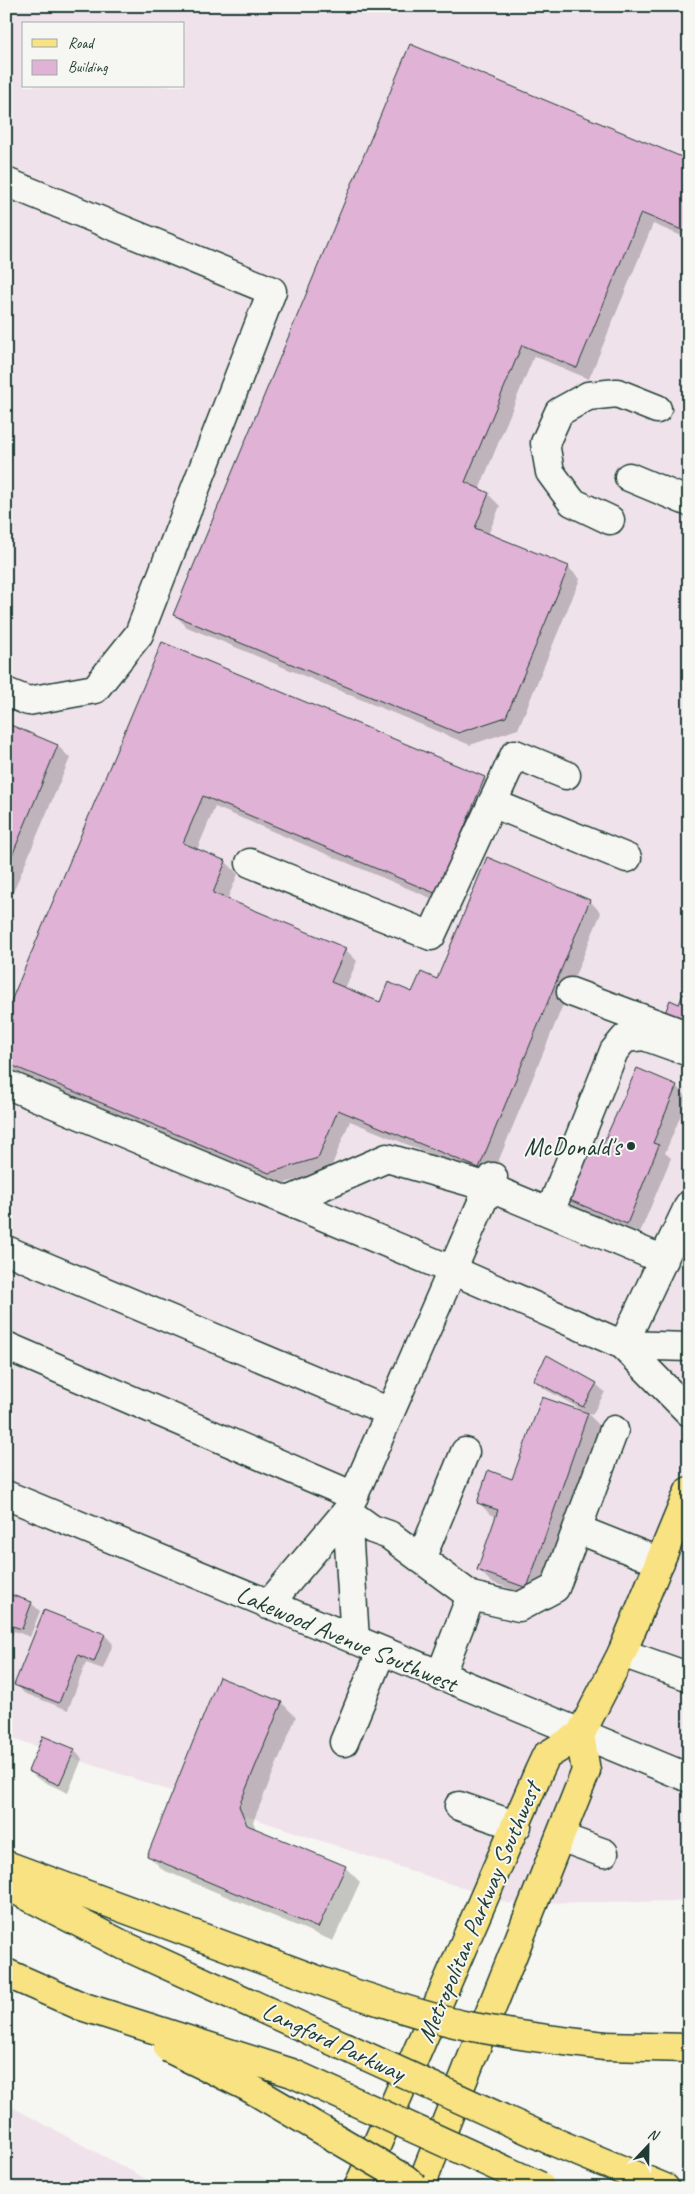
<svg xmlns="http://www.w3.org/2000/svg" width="695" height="2194" viewBox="0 0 695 2194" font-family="Caveat,sans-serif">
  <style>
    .built { fill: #efe2ea; fill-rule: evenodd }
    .shadow { fill: #0003 }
    .building { fill: #e0b2d6; stroke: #1f3d34 }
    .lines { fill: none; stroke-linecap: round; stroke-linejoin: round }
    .minor-casing { stroke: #1f3d34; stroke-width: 31 }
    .major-casing { stroke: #1f3d34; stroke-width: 31 }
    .highway-casing { stroke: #1f3d34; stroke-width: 31 }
    .minor { stroke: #f6f6f2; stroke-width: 28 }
    .major { stroke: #f8e281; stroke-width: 28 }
    .highway { stroke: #f8e281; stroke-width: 28 }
    .highway-bridge-casing { stroke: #1f3d34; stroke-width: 31; stroke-linecap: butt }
    .highway-bridge { stroke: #f8e281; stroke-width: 28 }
    .poi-dot { fill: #1f3d34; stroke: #f6f6f2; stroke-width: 2 }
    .labels { text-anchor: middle; stroke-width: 4; stroke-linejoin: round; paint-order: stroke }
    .poi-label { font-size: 25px; fill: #1f3d34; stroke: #f6f6f2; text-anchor: end }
    .street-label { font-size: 25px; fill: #1f3d34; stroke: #f6f6f2 }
  </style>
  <rect width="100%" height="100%" fill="#f6f6f2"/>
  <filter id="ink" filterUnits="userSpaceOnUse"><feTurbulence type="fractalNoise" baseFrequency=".02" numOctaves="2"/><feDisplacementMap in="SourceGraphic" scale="10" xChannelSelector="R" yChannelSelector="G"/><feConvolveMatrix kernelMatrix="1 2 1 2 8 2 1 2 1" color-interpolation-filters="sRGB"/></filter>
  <g filter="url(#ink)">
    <path class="built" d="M6,6H689V1901L508,1903L6,1736ZM24,24H184V86H24Z
      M6,2104L163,2188H6Z"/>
    <path class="shadow" d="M689,161V239L653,224L589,379L534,356L479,490L488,494L500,506L488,535L568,567L580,579L518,729L470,745L187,627L175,615Z
      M162,643L484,778L496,790L436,900L484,782H482L433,899L215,807L197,850L226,862L238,874L227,900L345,949L357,961L345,989L381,1004L413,993L438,980L488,859L590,901L601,913L491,1179L350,1121L330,1170L282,1184L6,1069V1016Z
      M6,724L58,746L70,758L6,909Z
      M676,1086L688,1098L665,1153L671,1158L639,1235L574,1207L562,1195L599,1156Z
      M535,1380L596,1384L605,1392L592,1415L587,1413L600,1426L539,1599L491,1582L479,1570L497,1517L490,1514L478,1502L513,1480L586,1412L543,1388Z
      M6,1594L31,1603L40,1611L30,1637L14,1631L6,1654Z
      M45,1611L105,1635L113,1644L103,1669L86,1663L68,1710L24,1693L16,1684Z
      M282,1703L296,1717L253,1822L257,1831L345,1867L360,1882L333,1941L163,1870L148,1855Z
      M74,1750L82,1759L68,1793L38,1779L29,1771Z"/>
    <path class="building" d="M410,44L689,160V233L641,213L577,368L522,345L465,482L489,493L475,528L569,566L506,717L458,733L173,615Z
      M162,642L485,777L437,894L203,796L183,843L226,861L213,893L346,948L331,982L380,1002L388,982L412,992L421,972L437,979L487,857L590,900L479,1168L338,1110L318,1158L269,1173L6,1063V1013Z
      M6,723L58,745L6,870Z
      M686,987L689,988V1022L665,1013L670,1000L679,1004Z
      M637,1068L677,1085L653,1143L659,1145L627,1224L560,1196L582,1147L598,1155Z
      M547,1355L597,1383L583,1407L533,1380Z
      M542,1397L588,1413L527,1588L477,1570L498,1510L477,1503L488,1470L512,1479Z
      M6,1593L32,1602L22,1629L6,1624Z
      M44,1610L105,1634L94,1662L78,1655L59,1703L14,1685Z
      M219,1677L282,1702L239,1806L247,1825L346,1866L318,1928L147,1856Z
      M43,1736L75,1749L59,1785L28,1771Z"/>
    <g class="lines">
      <g class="minor-casing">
        <path id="minor" d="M6,182L272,291L139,634L95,689L28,701L6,692
          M629,477L689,502
          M610,520L572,502L550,472L545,443L559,412L588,396L617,393L657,409
          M492,803L627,858
          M250,863L431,936L515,754L566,775
          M571,992L676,1031
          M6,1084L452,1270L623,1345L689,1347
          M288,1201L387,1158L488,1187L664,1260
          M550,1212L614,1051L625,1038L644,1036L689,1052
          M6,1250L390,1412
          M623,1345L689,1205
          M623,1345L689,1412
          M6,1346L354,1496
          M6,1495L689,1778
          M347,1511L372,1529L389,1535L471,1596L519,1607L555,1588L614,1430
          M347,1511L355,1640
          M577,1529L660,1562
          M421,1559L465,1452
          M268,1605L347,1511L493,1177
          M622,1653L687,1676
          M440,1676L471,1596
          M344,1742L381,1652
          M459,1806L517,1826
          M560,1837L604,1853"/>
      </g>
      <g class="major-casing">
        <path id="major" d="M358,2188L539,1771L546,1756L580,1735L622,1653L689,1491
          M420,2188L586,1771L580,1735"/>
      </g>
      <g class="highway-casing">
        <path id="highway" d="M6,1865L350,1992
          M6,1885L125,1946L324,2037
          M6,1973L81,2006
          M605,2046L689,2048
          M552,2141L665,2188"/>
      </g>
      <use href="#minor" class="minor"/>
      <use href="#major" class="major"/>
      <use href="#highway" class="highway"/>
      <g class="highway-bridge-casing">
        <path id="highway-bridge" d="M350,1992C389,2004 428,2018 468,2026C514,2035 560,2041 605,2046
          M81,2006L292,2073L540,2186
          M324,2037L552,2141
          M168,2048L248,2087L404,2178L416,2188"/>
      </g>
      <use href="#highway-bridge" class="highway-bridge"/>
    </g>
  </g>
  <circle class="poi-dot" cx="631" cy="1146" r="5"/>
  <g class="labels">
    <g class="poi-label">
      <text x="621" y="1155">McDonald's</text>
    </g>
    <g class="street-label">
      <text transform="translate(347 1638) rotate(23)" y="9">Lakewood Avenue Southwest</text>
      <text transform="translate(478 1912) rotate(-67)" y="9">Metropolitan Parkway Southwest</text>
      <text transform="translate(334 2041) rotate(25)" y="9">Langford Parkway</text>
    </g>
  </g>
  <rect width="695" height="2194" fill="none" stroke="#f6f6f2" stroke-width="25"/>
  <rect x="12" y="12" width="670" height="2169" fill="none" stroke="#1f3d34" stroke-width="2" filter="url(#ink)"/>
  <rect x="22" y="22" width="162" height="65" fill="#f6f6f2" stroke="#a0aca6"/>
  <rect x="32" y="39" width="25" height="8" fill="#f8e281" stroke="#a0aca6"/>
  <text x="68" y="48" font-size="15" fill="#1f3d34">Road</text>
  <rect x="32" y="60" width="25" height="15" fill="#e0b2d6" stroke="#a0aca6"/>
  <text x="68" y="72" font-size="15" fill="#1f3d34">Building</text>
  <g transform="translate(648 2146) rotate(22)" stroke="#f6f6f2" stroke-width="4" paint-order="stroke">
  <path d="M0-4L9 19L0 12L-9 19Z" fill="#1f3d34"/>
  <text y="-8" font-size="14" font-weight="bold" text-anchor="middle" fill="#1f3d34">N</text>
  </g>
</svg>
